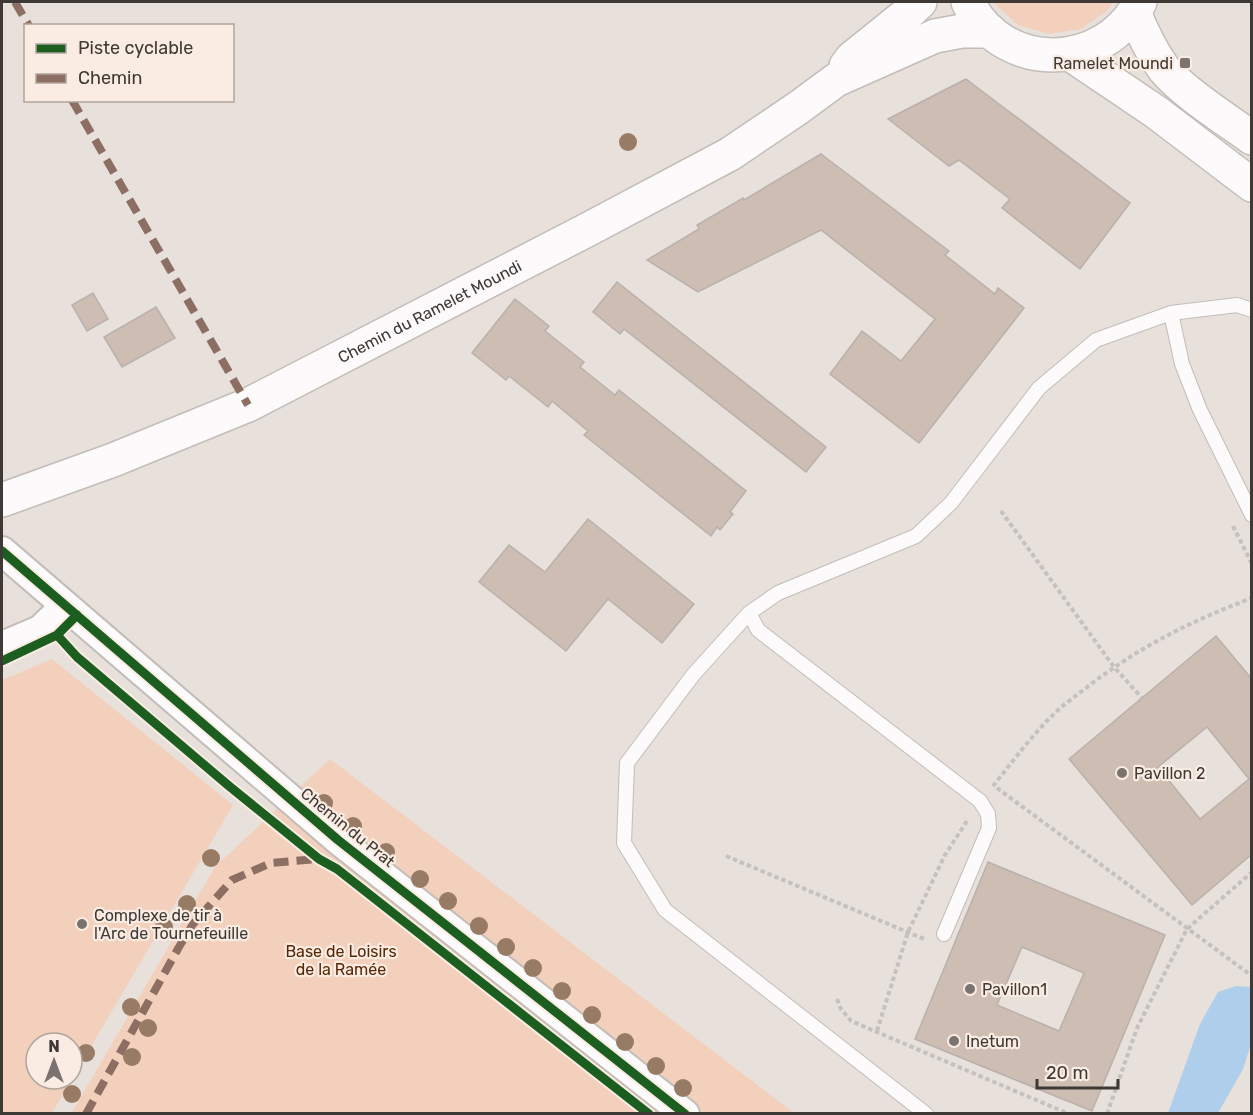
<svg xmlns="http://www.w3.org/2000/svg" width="1253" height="1115" viewBox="0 0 1253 1115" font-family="Rubik,sans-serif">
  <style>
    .green { fill: #f2d0bb }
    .water { fill: #aeceec }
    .building { fill: #cebdb2; stroke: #b8b1ad; stroke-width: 1.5; fill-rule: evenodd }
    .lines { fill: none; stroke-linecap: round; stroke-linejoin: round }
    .lane-casing { stroke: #c2bdb9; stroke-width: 16 }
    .street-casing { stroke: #c2bdb9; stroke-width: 32 }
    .secondary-casing { stroke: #c2bdb9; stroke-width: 36 }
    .path { stroke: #c4c1bf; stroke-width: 4; stroke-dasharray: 4.5 3; stroke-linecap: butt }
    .lane { stroke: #fcfafa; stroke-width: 14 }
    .street { stroke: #fcfafa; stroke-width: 28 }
    .secondary { stroke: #fcfafa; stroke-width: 33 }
    .quiet { stroke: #8d6e63; stroke-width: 8; stroke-dasharray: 15 8; stroke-linecap: butt }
    .cycleway-casing { stroke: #faece3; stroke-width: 13 }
    .cycleway { stroke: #1b5e20; stroke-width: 9 }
    .tree { fill: #977b65 }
    .poi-dot { fill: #7a736f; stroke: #faece3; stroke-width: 2 }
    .labels { text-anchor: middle; stroke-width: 4.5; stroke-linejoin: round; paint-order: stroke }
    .poi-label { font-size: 16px; fill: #3e3935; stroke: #faece3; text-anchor: start }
    .street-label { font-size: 16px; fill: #3e3935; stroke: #faece3 }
    .park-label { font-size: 16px; fill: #552905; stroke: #faece3 }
  </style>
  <rect width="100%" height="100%" fill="#e8e0db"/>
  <path class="green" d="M993,2H1113L1108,10L1081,29L1049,34L1018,25Z
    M52,659L233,805L72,1079V1043H36V1079H72L52,1113H2V680Z
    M330,759L794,1113L71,1114L215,867Z"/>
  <path class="water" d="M1236,986L1251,987V1044L1243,1069L1218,1113H1168L1200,1024L1218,992Z"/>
  <path class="building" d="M966,79L1130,203L1080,269L1002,208L1010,199L959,160L949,166L888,119Z
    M821,154L949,251L945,255L995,294L998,288L1024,308L919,443L830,374L862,331L901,361L935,319L821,230L698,292L647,260L699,229L697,225L743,198L744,200Z
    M617,282L826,447L806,472L624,329L620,334L593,312Z
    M93,293L108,319L87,331L72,305Z
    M515,299L549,326L545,331L584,362L580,367L615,395L619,390L746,491L730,512L733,514L720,530L717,527L711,536L584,435L588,431L552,401L548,407L509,376L506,380L472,353Z
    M156,307L175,338L122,367L104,337Z
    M588,519L694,604L662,643L608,599L566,651L479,582L509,545L545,572Z
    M1216,636L1251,678V855L1192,905L1069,759ZM1207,727L1249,779L1200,819L1158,767Z
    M988,862L1165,935L1092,1111L915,1039ZM1022,947L1084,973L1059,1031L997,1005Z"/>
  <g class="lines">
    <g class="lane-casing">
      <path id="lane" d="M1171,313L1182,364L1200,410L1252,515
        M749,613L758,630L980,801L988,814L989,828L944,934
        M926,1114L665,910L624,843L627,763L693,675L749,613L778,593L916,536L951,503L1039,388L1096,340L1171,313L1237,305L1252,310"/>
    </g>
    <g class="street-casing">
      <path id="street" d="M2,551L338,840L685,1114
        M2,646L40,630L65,606"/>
    </g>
    <g class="secondary-casing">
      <g id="secondary">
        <path d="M968,2C1003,74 1104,71 1140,2"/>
        <path d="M1134,12C1142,32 1151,51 1164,69C1183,92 1227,120 1252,138"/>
        <path d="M1070,54L1156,112L1252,185"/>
        <path d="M846,66L852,58L908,13L920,2"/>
        <path id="s1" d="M2,500L113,460L248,405L587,230L730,154L798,108L836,80L935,36L962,31H990"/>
      </g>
    </g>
    <path class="path" d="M1001,511L1114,667L1142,698
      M1233,526L1252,564
      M993,786C1013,761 1032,735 1055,713C1066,702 1079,694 1091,684C1143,645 1191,621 1252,598
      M997,788L1252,976
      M726,856L924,939
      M837,999L841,1009L851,1021L1069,1114
      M877,1031L908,932L945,855L967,821
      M1107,1114L1137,1028L1187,929L1252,872"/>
    <use href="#lane" class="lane"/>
    <use href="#street" class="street"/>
    <use href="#secondary" class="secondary"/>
    <path class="quiet" d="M15,2L29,26
      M72,100L248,405
      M86,1114L179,947L193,924L232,880L271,863L318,859"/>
    <g class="cycleway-casing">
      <path id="cycleway" d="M2,551L338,840L685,1114
        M57,635L77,657L229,786L319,859L337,869L649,1114
        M2,661L57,635L77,615"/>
    </g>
    <use href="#cycleway" class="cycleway"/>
  </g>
  <g class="tree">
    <circle cx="628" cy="142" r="9"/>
    <circle cx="324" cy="803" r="9"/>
    <circle cx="353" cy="826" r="9"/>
    <circle cx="386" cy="852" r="9"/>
    <circle cx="211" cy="858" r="9"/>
    <circle cx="420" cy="879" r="9"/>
    <circle cx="448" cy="901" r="9"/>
    <circle cx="187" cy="904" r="9"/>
    <circle cx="479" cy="926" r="9"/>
    <circle cx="164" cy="927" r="9"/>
    <circle cx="506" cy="947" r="9"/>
    <circle cx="533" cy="968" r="9"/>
    <circle cx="562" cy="991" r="9"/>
    <circle cx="131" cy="1007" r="9"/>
    <circle cx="592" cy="1015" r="9"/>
    <circle cx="148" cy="1028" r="9"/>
    <circle cx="625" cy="1042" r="9"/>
    <circle cx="86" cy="1053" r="9"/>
    <circle cx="132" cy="1057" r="9"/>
    <circle cx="656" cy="1066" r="9"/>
    <circle cx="683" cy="1088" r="9"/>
    <circle cx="72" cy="1094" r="9"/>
  </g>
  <g class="poi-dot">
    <rect x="1179" y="57" width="12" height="12" rx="3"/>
    <circle cx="1122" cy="773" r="6"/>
    <circle cx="82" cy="924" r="6"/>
    <circle cx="970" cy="989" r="6"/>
    <circle cx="954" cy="1041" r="6"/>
  </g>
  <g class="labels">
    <g class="poi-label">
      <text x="1173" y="69" text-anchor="end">Ramelet Moundi</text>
      <text x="1134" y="779">Pavillon 2</text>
      <text x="94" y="921">Complexe de tir à<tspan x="94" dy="18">l'Arc de Tournefeuille</tspan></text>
      <text x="982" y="995">Pavillon1</text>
      <text x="966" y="1047">Inetum</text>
    </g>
    <g class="street-label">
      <text dy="6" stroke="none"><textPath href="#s1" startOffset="468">Chemin du Ramelet Moundi</textPath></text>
      <text transform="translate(348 827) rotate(39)" y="6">Chemin du Prat</text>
    </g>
    <g class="park-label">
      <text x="341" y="957">Base de Loisirs<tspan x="341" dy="18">de la Ramée</tspan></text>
    </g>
  </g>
  <rect width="1253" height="1115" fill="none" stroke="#3e3935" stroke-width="6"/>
  <rect x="24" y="24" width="210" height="78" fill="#faece3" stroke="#afa49d" stroke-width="1.5"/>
  <rect x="36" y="44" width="30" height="9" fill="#1b5e20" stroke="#afa49d" stroke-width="1.5"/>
  <text x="78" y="54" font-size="18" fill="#3e3935">Piste cyclable</text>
  <rect x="36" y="74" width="30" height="9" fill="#8d6e63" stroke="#afa49d" stroke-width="1.5"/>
  <text x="78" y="84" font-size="18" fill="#3e3935">Chemin</text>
  <g transform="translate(54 1061)"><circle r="28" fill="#faece3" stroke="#afa49d" stroke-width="1.5"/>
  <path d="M0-4.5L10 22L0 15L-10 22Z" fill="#7a736f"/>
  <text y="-9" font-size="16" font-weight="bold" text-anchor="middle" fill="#3e3935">N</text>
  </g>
  <path d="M1037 1079v9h81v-9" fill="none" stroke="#3e3935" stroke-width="3"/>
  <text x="1046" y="1079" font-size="18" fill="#3e3935" stroke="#faece3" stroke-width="4.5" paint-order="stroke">20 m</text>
</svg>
